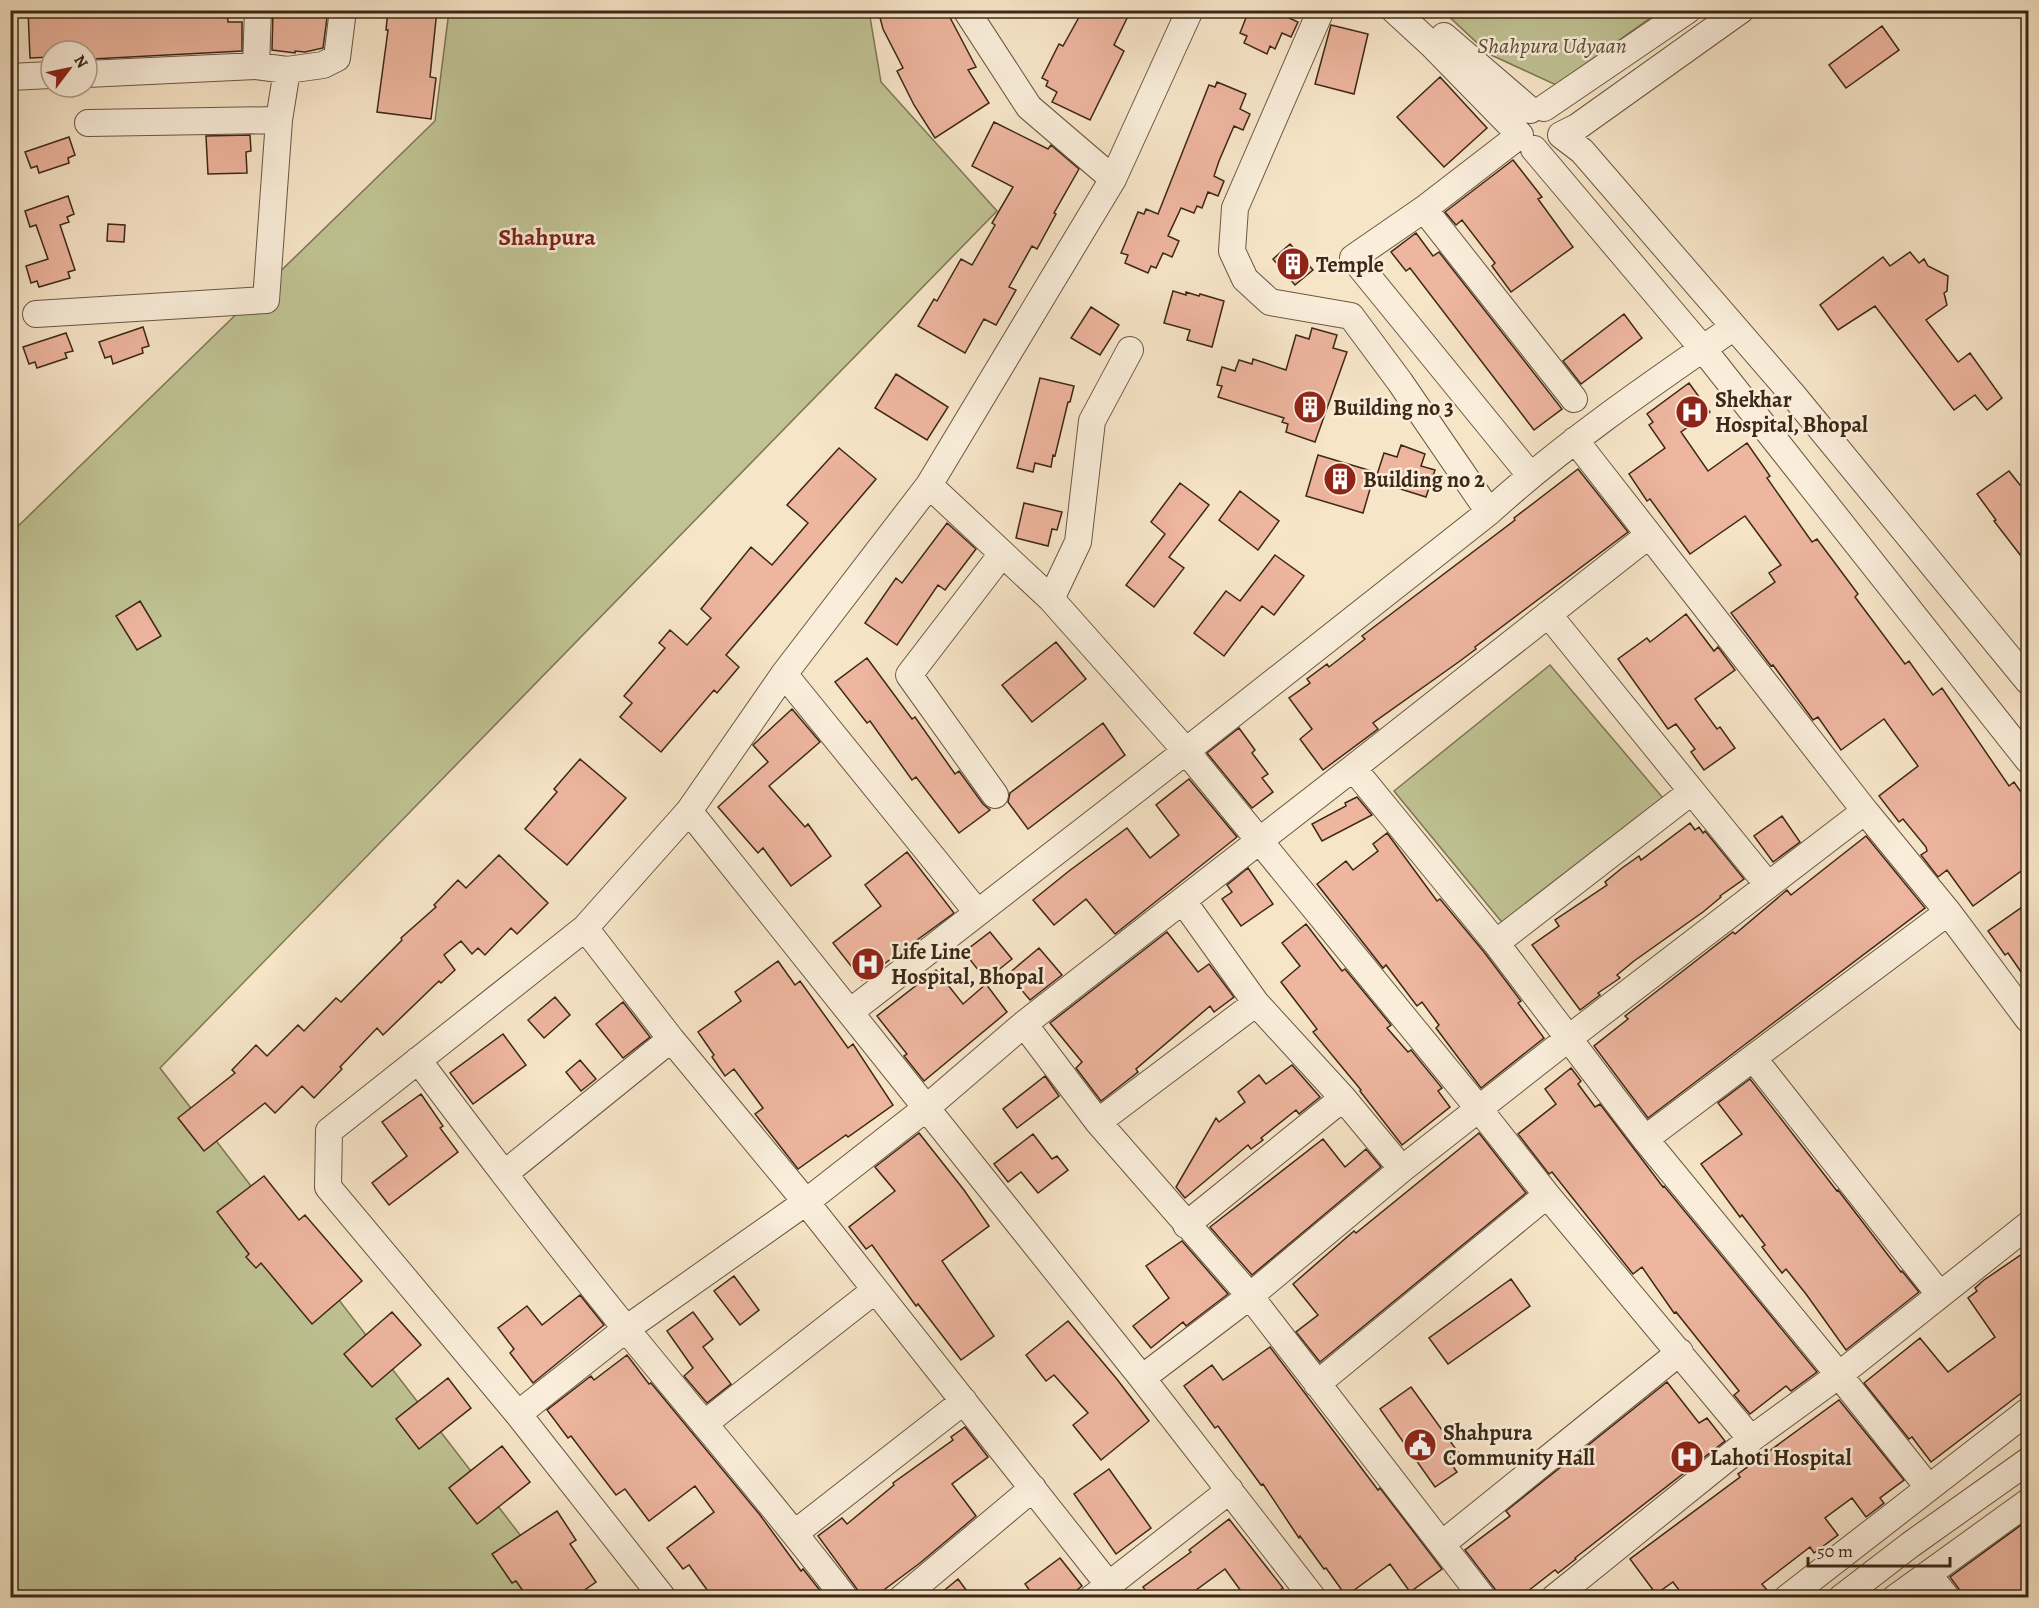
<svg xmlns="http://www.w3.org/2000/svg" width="2039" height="1608" viewBox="0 0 2039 1608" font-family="Alegreya,serif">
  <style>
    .green { fill: #c0c394; stroke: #7e7655; stroke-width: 1.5 }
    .water { fill: #a0bdbe; stroke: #78817b; stroke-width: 1.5 }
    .building { fill: #eeb59f; stroke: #3c2816; stroke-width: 1.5 }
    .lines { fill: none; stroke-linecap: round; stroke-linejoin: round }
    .minor-casing { stroke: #6b5742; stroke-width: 28 }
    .minor { stroke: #faeedb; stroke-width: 26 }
    .labels { text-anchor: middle; stroke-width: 5; stroke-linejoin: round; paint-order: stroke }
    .park-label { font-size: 22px; font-style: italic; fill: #5d4f36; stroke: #faeedb }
    .poi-label { font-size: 22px; font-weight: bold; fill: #3c2816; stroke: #faeedb; text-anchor: start }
    .neighbourhood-label { font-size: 24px; font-weight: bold; fill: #7a1f14; stroke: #faeedb }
  </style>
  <rect width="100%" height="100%" fill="#f7e5c8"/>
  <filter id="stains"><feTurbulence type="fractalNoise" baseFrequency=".00333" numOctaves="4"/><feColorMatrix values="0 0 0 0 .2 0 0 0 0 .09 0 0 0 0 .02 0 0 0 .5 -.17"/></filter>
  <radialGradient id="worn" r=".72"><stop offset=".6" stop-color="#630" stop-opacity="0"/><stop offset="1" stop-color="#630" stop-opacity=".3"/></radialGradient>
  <path class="green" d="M1541,10L1660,11L1556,85L1489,54L1443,11H1469L1477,17L1533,16Z
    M449,11H869L881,82L997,211L160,1068L568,1597H11L10,534L435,121Z
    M1550,665L1669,805L1505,926L1394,791Z"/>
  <path class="water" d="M1469,11H1541L1534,16L1477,17Z"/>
  <path class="building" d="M28,10H227L228,22H242V51L92,59V56H87V51H51V57L30,58Z
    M273,10H328L323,48L305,52L295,51V53L272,50Z
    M388,10H437L430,77L436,78L431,119L377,112L388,30H386Z
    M878,10H946L976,67L968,70L989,103L935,138L914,105L897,71L903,68L883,29Z
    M1083,10H1131L1114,45L1124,51L1090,120L1052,102L1057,92L1046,86L1048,81L1042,78L1059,44L1063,46Z
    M1249,10H1290L1287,17L1298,22L1291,37L1282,33L1275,49L1270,46L1267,54L1244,43L1247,36L1240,33Z
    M1331,25L1368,34L1354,94L1315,84Z
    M1882,26L1899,50L1846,88L1829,65Z
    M1440,77L1487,128L1444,167L1397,117Z
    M1217,82L1246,94L1240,109L1250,114L1243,130L1234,126L1219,161L1214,176L1224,181L1218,196L1208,192L1202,208L1197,206L1194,213L1181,208L1168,236L1179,241L1172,257L1163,253L1156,268L1151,266L1148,273L1125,263L1128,255L1121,253L1138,212L1144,214L1146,209L1158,214L1209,85L1215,87Z
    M994,122L1048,149L1051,145L1079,169L1054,213L1056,214L1037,249L1032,246L1009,287L1016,290L996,325L984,319L965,353L918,326L934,299L937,301L961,259L972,265L995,225L992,223L1013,187L972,166Z
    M250,135L251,151L246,152L247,173L208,174L206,136Z
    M69,137L75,155L68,158L69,163L39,173L37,166L31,168L25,152Z
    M1513,160L1542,197L1538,199L1573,247L1511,292L1492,266L1495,263L1462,220L1456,225L1445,212Z
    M68,196L74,214L67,217L69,222L60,225L75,270L68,272L70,278L39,287L37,281L31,283L26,266L48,259L36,225L30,227L25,211Z
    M108,224L125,225L124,242L107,241Z
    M1416,233L1433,256L1439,252L1562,409L1534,430L1410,268L1406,271L1391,252Z
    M1290,244L1313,270L1295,285L1273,259Z
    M1910,252L1919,263L1924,259L1928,266L1948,276L1947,291L1944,293L1947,305L1926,320L1958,362L1970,353L2002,398L1987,410L1975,395L1954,410L1875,306L1838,330L1820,305L1883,257L1890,266Z
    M1173,291L1186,295V292L1199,296L1200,294L1224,301L1212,347L1187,340L1190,330L1164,323Z
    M1091,307L1119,325L1100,355L1071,338Z
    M1624,314L1642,338L1581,384L1563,361Z
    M143,327L149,346L142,348L143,353L113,364L111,356L105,358L99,342Z
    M1312,328L1337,335L1333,348L1347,352L1315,442L1286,432L1288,424L1282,422L1284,418L1218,397L1222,386L1217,385L1222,367L1235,371L1239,360L1252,364L1253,359L1286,370L1296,335L1309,339Z
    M66,333L73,351L65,353L67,358L37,368L35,362L29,364L23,347Z
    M896,374L948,407L927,440L875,408Z
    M1040,378L1074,386L1070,402H1068L1055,456L1053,455L1051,467L1035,463L1033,472L1017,468Z
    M1689,383L1710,412L1681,432L1708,471L1747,443L1770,476L1767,478L1812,542L1817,539L1858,594L1855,597L1905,664L1909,661L1933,695L1942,688L2009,786L2014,782L2028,802V866L1973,906L1947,870L1938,877L1921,855L1927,851L1926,847L1903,819L1899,822L1879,796L1918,766L1884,719L1841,750L1818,717L1813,720L1773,665L1771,666L1731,613L1775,582L1769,573L1781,565L1745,516L1690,554L1650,499L1647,501L1629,474L1665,448L1649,425L1653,422L1647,414Z
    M1401,445L1425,454L1421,466L1435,470L1426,497L1375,481L1384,453L1397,457Z
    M839,448L876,479L726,655L739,667L717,693L714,690L661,752L620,717L632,703L624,696L665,648L659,643L670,630L687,645L711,618L701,609L751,547L772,565L808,523L787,505Z
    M1318,455L1375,472L1363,513L1306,496Z
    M1578,469L1628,532L1475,647L1476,649L1460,661L1373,723L1378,729L1323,770L1300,739L1312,729L1289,698L1310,683L1307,679L1327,664L1329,667L1365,639L1362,636L1515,520L1514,518Z
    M2009,471L2020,485L2028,479V565L1994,521L1996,520L1977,494Z
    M1180,483L1209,505L1169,557L1184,568L1154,607L1126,585L1165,534L1151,522Z
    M1240,491L1279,521L1258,550L1219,520Z
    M1024,503L1062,512L1057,530L1052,529L1048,546L1016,538Z
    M947,523L976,549L945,590L938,585L897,645L865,623L896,578L902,583Z
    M1275,555L1304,576L1274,615L1262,606L1224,656L1194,633L1226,591L1240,601Z
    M140,601L161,636L137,650L116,616Z
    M1686,614L1714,651L1718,647L1735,670L1695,699L1717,729L1720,727L1735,748L1704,770L1691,752L1695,749L1676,724L1668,729L1618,659L1647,638L1650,642Z
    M1056,642L1086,679L1032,722L1002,685Z
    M867,658L912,719L915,717L955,774L959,771L983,804L990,810L959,833L916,777L912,780L870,721L867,723L835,682Z
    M792,709L820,742L769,786L805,827L808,824L831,856L791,886L763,848L758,853L718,807L768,762L753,745Z
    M1103,723L1125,755L1028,829L1008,802L1010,793Z
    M1239,728L1255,750L1252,753L1268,774L1262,778L1273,792L1252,808L1207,753Z
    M580,759L626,798L567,865L525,829L557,792L554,789Z
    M1189,779L1237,837L1115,934L1086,899L1054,925L1033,900L1069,871L1127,828L1150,858L1179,835L1156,805Z
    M1357,797L1372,815L1322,841L1312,824L1346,806L1345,803Z
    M1782,816L1800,842L1773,862L1754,836Z
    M1690,823L1695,830L1699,827L1703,833L1705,831L1744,879L1720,896L1721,897L1703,912L1634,961L1617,975L1620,978L1598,993L1600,995L1580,1010L1532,945L1559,926L1555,920L1607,885L1605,882L1622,868L1639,856L1641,860Z
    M1387,833L1437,901L1440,899L1484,952L1521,1001L1518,1003L1544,1038L1481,1088L1436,1028L1439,1025L1422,1002L1417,1006L1386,965L1383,968L1317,884L1346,861L1353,870L1378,851L1373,844Z
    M1866,836L1925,908L1648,1118L1594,1046L1628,1019L1625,1016L1733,932L1735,934L1787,890L1791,895Z
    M907,852L954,913L862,980L833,943L881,906L865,885Z
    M499,855L548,903L517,934L511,928L485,955L478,948L472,954L461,941L444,955L455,970L441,983L439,981L383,1035L377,1028L340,1067L342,1069L314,1098L302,1086L275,1113L265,1103L204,1151L178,1118L235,1073L232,1070L256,1045L267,1056L298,1025L304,1031L336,998L341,1002L402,940L401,938L436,907L434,905L458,880L466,888Z
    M1248,868L1273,904L1241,926L1222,899L1232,892L1227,885Z
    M2028,903V982L2008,953L2005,955L1988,931Z
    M1306,924L1342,971L1345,969L1391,1025L1387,1028L1408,1052L1411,1050L1442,1088L1438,1091L1450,1107L1402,1145L1360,1091L1361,1090L1313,1032L1317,1029L1281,982L1300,966L1282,943Z
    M990,932L1012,959L986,980L964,952Z
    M1167,932L1198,972L1209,964L1234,997L1214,1012L1210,1006L1136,1069L1138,1072L1101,1101L1076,1068L1082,1062L1050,1023Z
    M1039,948L1062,975L1030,1000L1008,974Z
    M778,961L795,985L800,981L848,1048L853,1044L893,1105L848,1137L846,1135L798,1169L755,1114L763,1108L734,1069L725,1076L712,1057L714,1055L698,1032L741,1001L735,992Z
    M936,970L963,1004L986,984L1007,1012L924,1081L904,1056L907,1054L877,1016Z
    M555,997L570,1015L544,1038L528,1020Z
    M623,1002L650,1037L623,1058L596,1024Z
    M503,1034L526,1065L473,1104L450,1073Z
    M580,1060L596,1079L581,1091L566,1072Z
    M1292,1065L1320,1097L1299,1114L1296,1110L1261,1138L1263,1140L1251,1149L1248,1145L1185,1198L1176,1187L1216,1118L1219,1122L1245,1102L1238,1092L1259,1075L1266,1084Z
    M1571,1068L1581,1081L1578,1084L1595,1107L1600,1104L1663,1187L1664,1186L1817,1372L1791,1391L1786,1386L1750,1414L1734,1395L1739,1391L1676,1312L1674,1313L1642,1267L1633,1274L1552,1172L1549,1174L1518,1134L1556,1104L1545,1089Z
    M1045,1076L1059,1096L1017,1128L1003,1109Z
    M1750,1079L1837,1191L1838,1190L1901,1272L1902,1271L1919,1292L1846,1350L1806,1294L1786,1269L1782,1273L1762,1247L1765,1245L1742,1215L1740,1217L1701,1164L1742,1134L1718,1103Z
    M421,1094L443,1126L440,1128L458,1152L389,1205L372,1183L407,1156L382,1122Z
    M919,1133L964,1190L989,1226L942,1261L994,1336L961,1360L918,1304L916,1306L872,1245L866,1249L849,1227L895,1191L875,1167Z
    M1479,1133L1526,1193L1320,1362L1296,1332L1318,1315L1293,1284L1354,1231L1356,1233Z
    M1033,1134L1052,1159L1057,1156L1068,1170L1038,1193L1021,1172L1008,1182L994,1164Z
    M1323,1139L1345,1167L1366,1149L1381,1167L1252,1275L1210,1227Z
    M264,1176L299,1220L305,1215L362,1281L312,1324L261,1263L256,1268L246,1257L249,1254L217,1212Z
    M1182,1241L1228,1294L1186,1326L1183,1322L1151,1348L1133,1326L1169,1298L1146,1266Z
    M2028,1250V1388L1931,1462L1912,1437L1909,1439L1864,1383L1920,1338L1948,1372L1995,1337L1968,1298L1977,1291L1975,1288L1984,1280Z
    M734,1276L759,1310L740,1325L714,1291Z
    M1511,1279L1530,1306L1448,1364L1429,1338Z
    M580,1295L604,1325L533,1383L510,1353L514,1349L498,1328L527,1306L542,1325Z
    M392,1312L421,1345L372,1387L344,1354Z
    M693,1312L713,1339L703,1347L731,1384L707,1403L684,1376L693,1368L667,1331Z
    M1068,1321L1116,1378L1149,1421L1101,1460L1073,1425L1088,1413L1054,1375L1046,1381L1026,1355Z
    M1270,1347L1378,1490L1380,1488L1442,1569L1410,1592L1390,1564L1346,1596L1326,1568L1324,1569L1300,1536L1299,1538L1263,1484L1261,1485L1218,1426L1215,1428L1184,1386L1212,1365L1223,1380Z
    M627,1355L649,1384L651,1383L760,1515L801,1571L803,1569L826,1598H713L689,1565L683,1569L667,1548L714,1512L695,1486L649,1521L625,1489L616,1495L571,1436L568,1438L547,1410L591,1376L594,1380Z
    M448,1378L471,1408L419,1449L396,1419Z
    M1667,1382L1699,1423L1707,1418L1725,1441L1575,1558L1576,1559L1558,1573L1555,1570L1519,1598H1498L1495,1589L1465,1550L1510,1516L1506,1511Z
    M1411,1387L1458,1452L1448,1459L1457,1472L1435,1487L1380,1409Z
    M1839,1400L1904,1480L1880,1498L1884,1503L1866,1517L1852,1498L1825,1518L1838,1535L1814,1553L1810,1547L1762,1584L1767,1590L1756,1598H1685L1673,1582L1656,1594L1630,1559L1740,1477L1738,1474Z
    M965,1427L988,1457L952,1484L976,1516L920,1563L873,1598H860L857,1589L818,1536L842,1518L847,1524L894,1485L893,1483L953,1440L951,1437Z
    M502,1446L530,1482L477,1524L449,1488Z
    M1109,1469L1151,1528L1116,1554L1074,1494Z
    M557,1511L576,1540L570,1544L596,1582L573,1598H528L516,1581L512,1583L492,1554Z
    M1229,1519L1283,1588L1270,1598H1246L1225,1569L1185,1598H1150L1143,1587L1191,1552L1189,1550Z
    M2028,1520V1598H1962L1959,1589L1950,1577Z
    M1060,1558L1082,1586L1067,1598H1035L1025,1584Z
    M958,1579L972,1598H935Z"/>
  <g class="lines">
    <g class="minor-casing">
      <path id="minor" d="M966,10L1029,107L1113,179
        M1321,10L1235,208L1232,251L1245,279L1270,302L1351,316L1400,382L1489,512
        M1394,10L1432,45L1520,135L1424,209L1353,258L1530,475
        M1741,10L1577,127L1561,135L1582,151L1793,395L2028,681
        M1444,36L1530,110
        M256,66L258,10
        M87,74L256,66L287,70L323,65L337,58L343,10
        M10,77L51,75
        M1544,108L1688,10
        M88,123L279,120
        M1534,149L1703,349L2028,760
        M1424,209L1574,399
        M36,314L266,300L279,120L287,70
        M1575,440L1865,811L1948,912L2028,1019
        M929,485L1051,599L1186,751L1479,1109L1547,1195L1751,1439
        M1051,599L1078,542L1092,421L1130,350
        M1548,614L1768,885
        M784,674L977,912
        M1353,768L1496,943L1645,1139L1839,1375L1928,1487
        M995,795L909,675L1002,554
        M689,811L1142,1378L1313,1598
        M1183,901L1256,1003L1343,1098L1402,1169
        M585,928L671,1039L806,1202L1108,1584
        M1496,943L1691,792
        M850,1012L1186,751L1489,512C1565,443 1650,385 1734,327
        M1024,1024L1098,1122L1250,1296L1483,1598
        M1754,1059L1940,1295
        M418,1060C486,1151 555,1241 627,1330C699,1419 775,1506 845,1598
        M1098,1122L1256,1003
        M1645,1139L1948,912
        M504,1174L671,1039
        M1186,1225L1343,1098
        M1142,1378L1250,1296L1402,1169L1569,1038L1865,811
        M1317,1384L1547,1195
        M518,1414L626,1329L806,1202L925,1109L1024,1024L1353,768L1649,535
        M704,1424L874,1291
        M795,1533L964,1401
        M1442,1544L1680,1352
        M1928,1574L1947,1598
        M663,1598L518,1414L328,1187L329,1131L585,928L689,811L784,674L929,485L1113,179L1190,10
        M902,1598L1033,1488
        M1092,1598L1230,1490
        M1554,1598L1751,1439L1839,1375L2028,1225
        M1787,1598L2028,1411
        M1841,1598L1910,1545L2028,1461
        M1895,1598L2028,1502"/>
    </g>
    <use href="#minor" class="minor"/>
  </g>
  <defs>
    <g id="building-disc" transform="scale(1.725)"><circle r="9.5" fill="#8f2418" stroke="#faeedb"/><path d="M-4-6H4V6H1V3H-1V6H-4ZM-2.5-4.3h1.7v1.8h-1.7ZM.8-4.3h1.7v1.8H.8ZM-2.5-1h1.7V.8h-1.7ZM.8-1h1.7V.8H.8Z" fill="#fff"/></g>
    <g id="hospital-disc" transform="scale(1.725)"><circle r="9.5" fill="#8f2418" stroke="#faeedb"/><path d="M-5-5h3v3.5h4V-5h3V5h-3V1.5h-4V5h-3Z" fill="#fff"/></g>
    <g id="civic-disc" transform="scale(1.725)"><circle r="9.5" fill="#8f2418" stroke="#faeedb"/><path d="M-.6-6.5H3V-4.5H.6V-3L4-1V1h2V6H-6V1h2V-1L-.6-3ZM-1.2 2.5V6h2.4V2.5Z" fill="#fff"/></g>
  </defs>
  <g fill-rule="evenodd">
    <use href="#building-disc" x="1293" y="264"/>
    <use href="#building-disc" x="1310" y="407"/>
    <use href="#hospital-disc" x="1692" y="412"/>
    <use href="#building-disc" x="1340" y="479"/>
    <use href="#hospital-disc" x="868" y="964"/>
    <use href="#civic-disc" x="1420" y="1445"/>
    <use href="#hospital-disc" x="1687" y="1457"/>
  </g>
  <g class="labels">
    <g class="park-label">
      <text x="1552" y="53">Shahpura Udyaan</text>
    </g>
    <g class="poi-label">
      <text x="1316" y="272">Temple</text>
      <text x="1715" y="407">Shekhar<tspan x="1715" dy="25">Hospital, Bhopal</tspan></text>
      <text x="1333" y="415">Building no 3</text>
      <text x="1363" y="487">Building no 2</text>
      <text x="891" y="959">Life Line<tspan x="891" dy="25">Hospital, Bhopal</tspan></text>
      <text x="1443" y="1440">Shahpura<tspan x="1443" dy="25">Community Hall</tspan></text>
      <text x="1710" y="1465">Lahoti Hospital</text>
    </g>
    <g class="neighbourhood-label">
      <text x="547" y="245">Shahpura</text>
    </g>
  </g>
  <rect width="2039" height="1608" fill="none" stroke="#f7e5c8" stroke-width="36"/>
  <rect x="12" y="12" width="2015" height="1584" fill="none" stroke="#3c2816" stroke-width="3"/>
  <rect x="18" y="18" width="2003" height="1572" fill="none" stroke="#3c2816" stroke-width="1.5"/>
  <g transform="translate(69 69) rotate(58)"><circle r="28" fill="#faeedb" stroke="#ae9f8c" stroke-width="1.5"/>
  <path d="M0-4.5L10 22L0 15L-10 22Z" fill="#8f2418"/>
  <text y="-9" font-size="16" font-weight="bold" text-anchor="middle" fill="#3c2816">N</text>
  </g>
  <path d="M1808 1557v9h142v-9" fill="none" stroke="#3c2816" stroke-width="3"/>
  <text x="1817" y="1557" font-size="18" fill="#3c2816" stroke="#faeedb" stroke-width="4.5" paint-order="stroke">50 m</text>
  <rect width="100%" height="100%" filter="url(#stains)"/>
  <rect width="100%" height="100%" fill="url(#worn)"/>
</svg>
